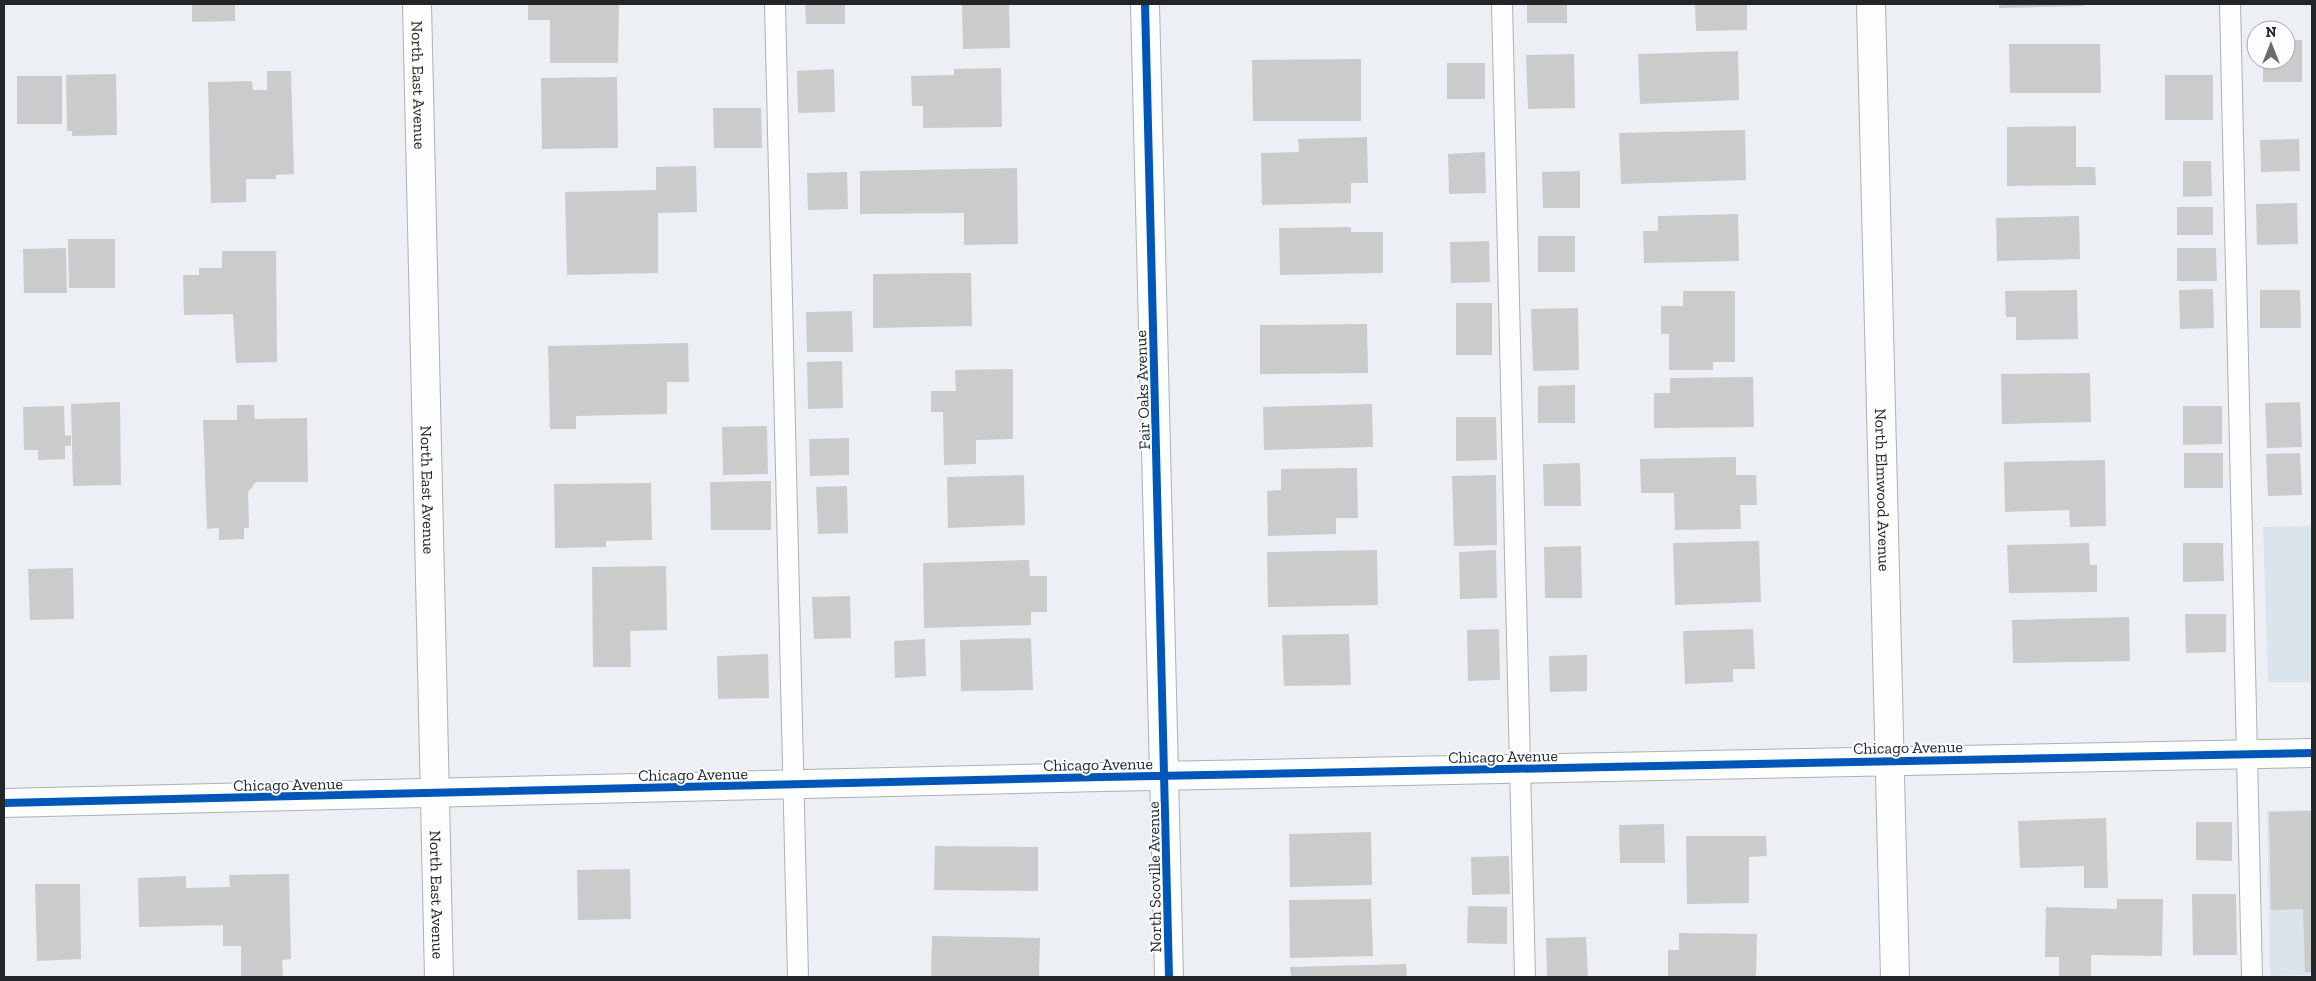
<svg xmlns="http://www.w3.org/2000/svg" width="2316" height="981" viewBox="0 0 2316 981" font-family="'Zilla Slab',serif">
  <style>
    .built { fill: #dae4ed }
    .building { fill: #cacccc }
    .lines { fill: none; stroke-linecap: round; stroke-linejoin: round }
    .lane-casing { stroke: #adb1b3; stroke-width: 22 }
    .street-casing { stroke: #adb1b3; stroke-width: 30 }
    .secondary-casing { stroke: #adb1b3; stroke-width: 30 }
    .lane { stroke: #fcfdfd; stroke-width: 20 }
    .street { stroke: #fcfdfd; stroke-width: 28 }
    .secondary { stroke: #fcfdfd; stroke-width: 28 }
    .cycleway-casing { stroke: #fbfdff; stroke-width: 11 }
    .cycleway { stroke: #0057b8; stroke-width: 8 }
    .labels { text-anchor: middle; stroke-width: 4; stroke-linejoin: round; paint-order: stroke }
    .street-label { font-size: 16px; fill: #232629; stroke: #fbfdff }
  </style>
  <rect width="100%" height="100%" fill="#ecf0f4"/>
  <path class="built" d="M2312,526V682H2268L2263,527Z
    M2312,810V975L2270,976L2267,811Z"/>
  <path class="building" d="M192,4H235V21L192,22Z
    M528,4H619L618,63H550V20H528Z
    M805,4H845V24H806Z
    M962,4H1009L1010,48L963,49Z
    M1527,4H1567V23H1527Z
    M1695,4H1747V30L1696,31Z
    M1999,4H2083L2084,6L1999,8Z
    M2286,40H2302V82H2263V60H2286Z
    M2009,44H2100L2101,93H2010Z
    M1738,51L1739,100L1640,104L1638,54Z
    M1574,54L1575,108L1528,109L1526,55Z
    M1361,59V121H1253L1252,60Z
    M1447,63H1485V99H1447Z
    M1001,68L1002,127L923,128V106H912L911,76L954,75V69Z
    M834,69L835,112L798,113L797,71Z
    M267,71H291L294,174L276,175V179H246V202L211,203L208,82L252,81L253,90H267Z
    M116,74L117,135L72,136V131H67L66,75Z
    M2165,75H2213V120H2165Z
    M17,76H62V124H17Z
    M617,77L618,148L542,149L541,78Z
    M713,108H761L762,148H714Z
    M2076,126V167H2095L2096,185L2007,186V127Z
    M1745,130L1746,180L1621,184L1619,133Z
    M1367,137L1368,183H1351V203L1262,205L1261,153L1299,152L1298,139Z
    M2299,139L2300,171L2261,172L2260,140Z
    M1485,152L1486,193L1449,194L1448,154Z
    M2183,161H2211L2212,196L2183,197Z
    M696,166L697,212L658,213V273L567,275L565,192L656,190V167Z
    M1017,168L1018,244L964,245V213L860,214V171Z
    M1580,171V208H1543L1542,172Z
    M847,172L848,209L808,210L807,173Z
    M2297,203L2298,244L2257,245L2256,204Z
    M2177,207H2213V235H2177Z
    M1738,214L1739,261L1644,263L1643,231H1658V216Z
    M2079,216L2080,259L1997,261L1996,218Z
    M1351,227V232H1383V273L1280,275L1279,228Z
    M1538,236H1575V272H1538Z
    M68,239H115V288H69Z
    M1489,241L1490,282L1451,283L1450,242Z
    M66,248L67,293H24L23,249Z
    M2177,248H2216L2217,281H2177Z
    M222,251H276L277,362L236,363L233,314L184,315L183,275H199V268H222Z
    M971,273L972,326L873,328V274Z
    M2213,289L2214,328L2180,329L2179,290Z
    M2077,290L2078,339L2016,340V317H2006L2005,291Z
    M2260,290H2300L2301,328H2260Z
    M1683,291H1735V362H1713V370H1669V334H1661V306H1683Z
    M1456,303H1492V355H1456Z
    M1578,308L1579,370L1533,371L1531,309Z
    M852,311L853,352H807L806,312Z
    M1367,324L1368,373L1260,374V325Z
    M688,343L689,382H667V414L576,416V429H550L548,346Z
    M842,361L843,408L808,409L807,362Z
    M1013,369V439L976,440V464L944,465L943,412H931V391H956L955,370Z
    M2090,373L2091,422L2002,424L2001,374Z
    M1753,377L1754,427L1654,428V393H1670V378Z
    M1575,385V423H1538V386Z
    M120,402L121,485L73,486L71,404Z
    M2300,402L2302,447L2267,448L2265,403Z
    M1372,404L1373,447L1264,450L1263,407Z
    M237,405H254L255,419L307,418L308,482H256L248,492L249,528H244V539L219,540V528L207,529L203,420H237Z
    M64,406L65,436L71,435V446H65V459L38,460V450H24L23,407Z
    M2183,406H2222V444L2183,445Z
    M1456,417H1496L1497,460L1456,461Z
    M767,426L768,474L723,475L722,427Z
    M849,438V475L810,476L809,439Z
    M2184,453H2223V488H2184Z
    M2300,453L2302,495L2268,496L2266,454Z
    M1736,457V475H1756L1757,505H1740L1741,529L1675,530L1674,493H1641L1640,459Z
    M2105,460L2106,526L2070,527L2069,510L2005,512L2004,462Z
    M1580,463L1581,506H1544L1543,464Z
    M1357,468L1358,518H1336V534L1268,536L1267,491L1281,490V469Z
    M1024,475L1025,525L948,528L947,477Z
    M1496,475L1497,545L1454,546L1452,476Z
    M771,481V530H711L710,482Z
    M651,483L652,540L606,541V547L555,548L554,484Z
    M847,486L848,533L818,534L816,487Z
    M1759,541L1761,602L1675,605L1673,543Z
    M2089,543L2090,565H2097V592L2009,593L2007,545Z
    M2183,543H2223L2224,581L2183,582Z
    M1581,546L1582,598H1545L1544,547Z
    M1377,550L1378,605L1268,607L1267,552Z
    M1496,550L1497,598L1460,599L1459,552Z
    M1029,560L1030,576H1047V612H1031V625L924,628L923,563Z
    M666,566L667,630L630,631L631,667H593L592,567Z
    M73,568L74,619L30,620L28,569Z
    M850,596L851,638L814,639L812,597Z
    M2185,614H2226V652L2186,653Z
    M2129,617L2130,661L2013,663L2012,620Z
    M1499,629L1500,680L1468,681L1467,630Z
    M1753,629L1755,669H1733V682L1685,684L1683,631Z
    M1349,634L1351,685L1284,686L1282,635Z
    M1031,638L1033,690L961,691L960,640Z
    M925,639L926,676L895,678L894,641Z
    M768,654L769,698L718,699L717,656Z
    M1587,655V691L1550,692L1549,656Z
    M2312,811V972H2305L2303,909L2271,910L2269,812Z
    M2106,818L2108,888H2084V866L2020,868L2018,821Z
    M2196,822H2232V861L2196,860Z
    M1664,824L1665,863H1620L1619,825Z
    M1371,832L1372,885L1290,887L1289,834Z
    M1686,836H1766L1767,856L1749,857V903L1687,904Z
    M935,846L1038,847V891L934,890Z
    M1509,856L1510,894L1472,895L1471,857Z
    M630,869L631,919L578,920L577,870Z
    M289,874L291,959L282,960L283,977H241V946H223V925L139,927L138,878L186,876V888L230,887L229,875Z
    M35,884H80L81,959L37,961Z
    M2192,894H2236L2237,955H2193Z
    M1371,899L1373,956L1290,958L1289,900Z
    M2117,899H2163L2162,956L2091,955V977L2059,976V957H2045L2046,907L2117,909Z
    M1468,906L1507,907V944L1467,943Z
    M1679,933L1757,934L1756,977H1668V950H1679Z
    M932,936L1040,938L1039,977H931Z
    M1586,937L1588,976L1547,977L1546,938Z
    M1406,964L1407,977H1291L1290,967Z"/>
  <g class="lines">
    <g class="lane-casing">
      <path id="lane" d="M775,4L798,977
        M1502,4L1525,977
        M2230,4L2252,977"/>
    </g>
    <g class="street-casing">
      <g id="street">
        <path id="s1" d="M417,4L439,977"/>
        <path d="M1145,4L1169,977"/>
        <path id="s2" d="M1871,4L1895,977"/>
      </g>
    </g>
    <g class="secondary-casing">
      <path id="secondary" d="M4,803L1102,777L2312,753"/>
    </g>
    <use href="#lane" class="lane"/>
    <use href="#street" class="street"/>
    <use href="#secondary" class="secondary"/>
    <g class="cycleway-casing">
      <path id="cycleway" d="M1145,4L1169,977
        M4,803L1102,777L2312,753"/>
    </g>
    <use href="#cycleway" class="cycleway"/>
  </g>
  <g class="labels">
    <g class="street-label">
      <text dy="6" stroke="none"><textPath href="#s1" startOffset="81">North East Avenue</textPath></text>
      <text transform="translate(1142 390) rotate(-92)" y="6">Fair Oaks Avenue</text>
      <text dy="6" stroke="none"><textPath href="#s1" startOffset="486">North East Avenue</textPath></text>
      <text dy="6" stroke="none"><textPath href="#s2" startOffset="486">North Elmwood Avenue</textPath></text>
      <text transform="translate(1908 747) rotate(-1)" y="6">Chicago Avenue</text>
      <text transform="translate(1503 756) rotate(-1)" y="6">Chicago Avenue</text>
      <text transform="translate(1098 764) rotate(-1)" y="6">Chicago Avenue</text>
      <text transform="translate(693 774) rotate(-1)" y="6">Chicago Avenue</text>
      <text transform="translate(288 784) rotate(-1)" y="6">Chicago Avenue</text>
      <text transform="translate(1154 877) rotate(-91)" y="6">North Scoville Avenue</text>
      <text dy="6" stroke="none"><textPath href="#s1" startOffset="891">North East Avenue</textPath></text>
    </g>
  </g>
  <rect width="2316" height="981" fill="none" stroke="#232629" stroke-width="10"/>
  <g transform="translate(2271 45)"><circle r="24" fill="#fbfdff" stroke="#a5a7a9"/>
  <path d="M0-4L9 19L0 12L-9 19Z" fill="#696d70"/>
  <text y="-8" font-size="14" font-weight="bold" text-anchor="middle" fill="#232629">N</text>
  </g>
</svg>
